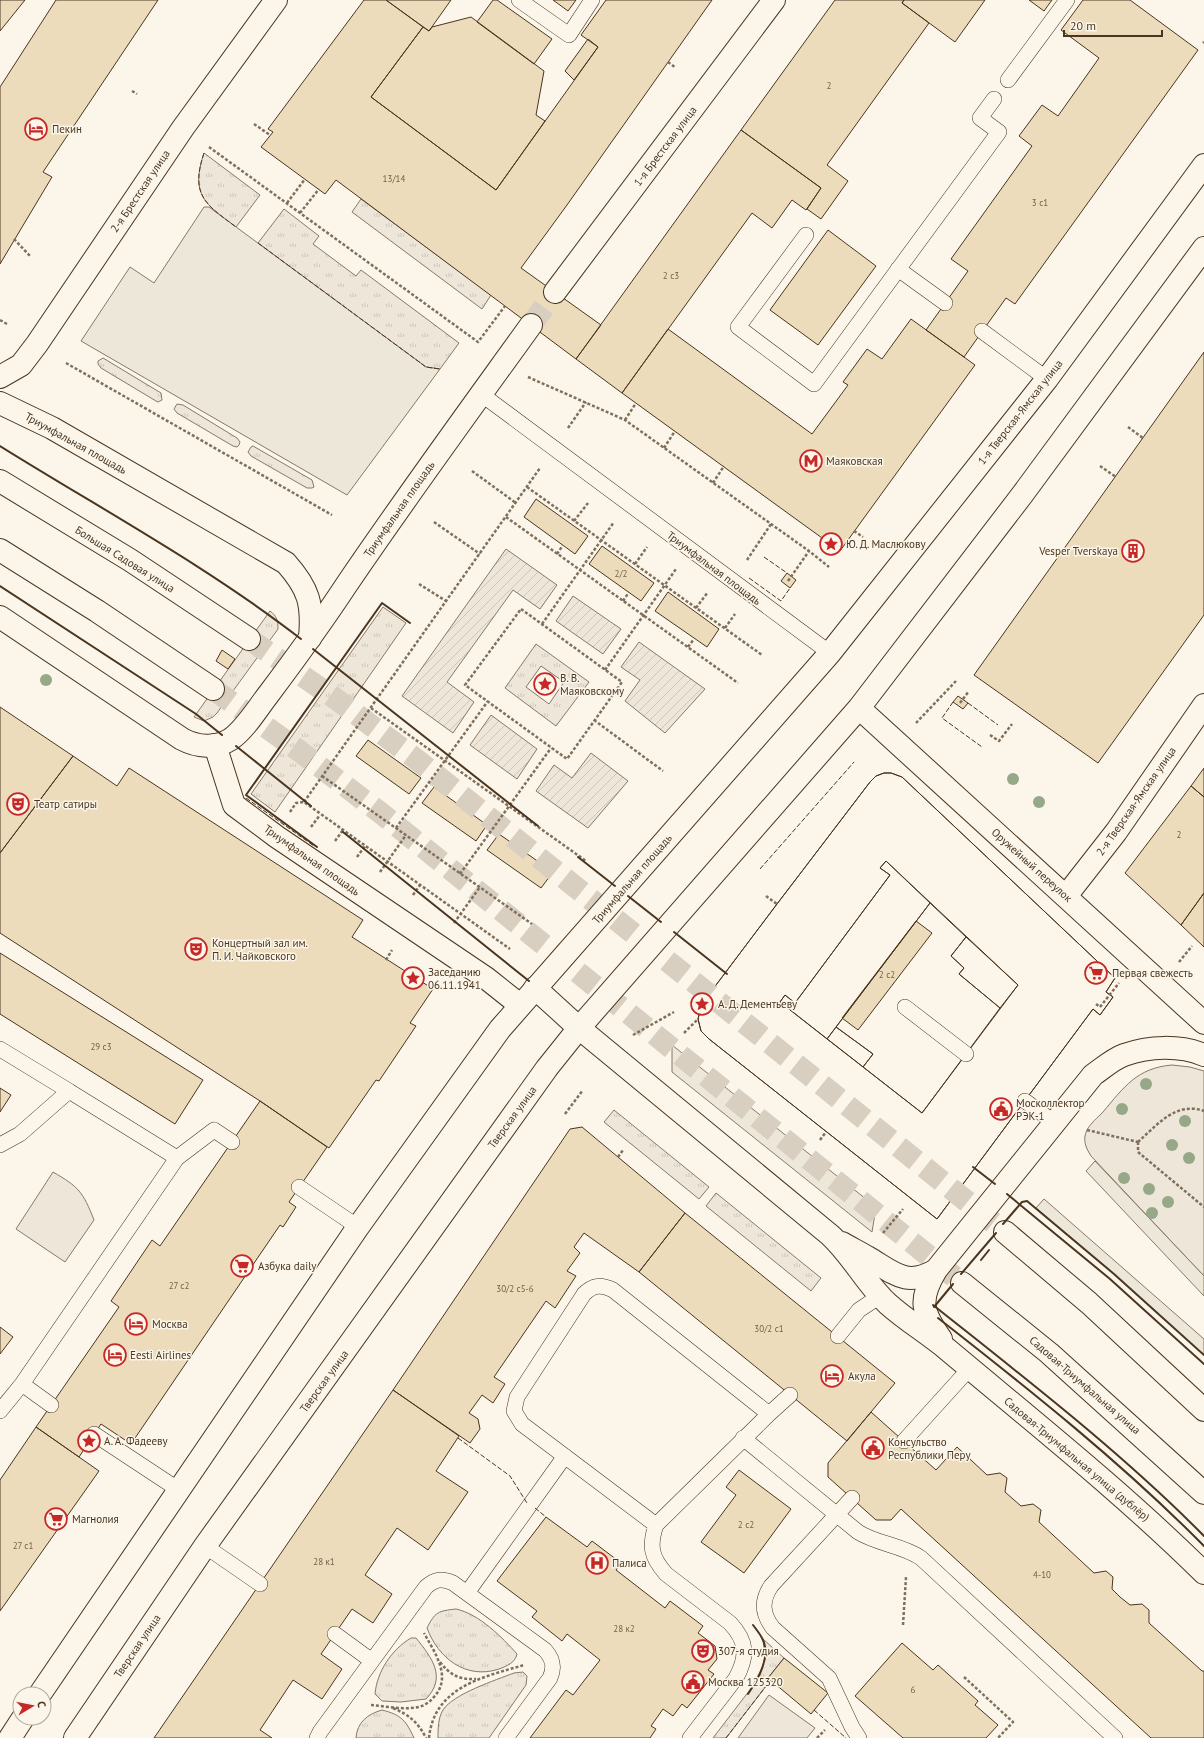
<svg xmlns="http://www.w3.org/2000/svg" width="1204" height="1738" viewBox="0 0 1204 1738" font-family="'PT Sans',sans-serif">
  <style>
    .grass { fill: url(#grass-tufts); stroke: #887966; fill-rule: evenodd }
    .park { fill: #ede6d9; stroke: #887966 }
    .garden { fill: url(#garden-furrows); stroke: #887966 }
    .parking { fill: #ede7d9; stroke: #887966 }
    .building { fill: #ecdcbc; stroke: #4a3520; fill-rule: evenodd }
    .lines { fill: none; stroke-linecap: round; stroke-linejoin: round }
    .secondary-tunnel { stroke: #d8cfc1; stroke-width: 22; stroke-dasharray: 22 11; stroke-linecap: butt }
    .primary-tunnel { stroke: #d8cfc1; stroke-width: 22; stroke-dasharray: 22 11; stroke-linecap: butt }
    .service-casing { stroke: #4a3520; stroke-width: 16 }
    .pedestrian-casing { stroke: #4a3520; stroke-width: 24 }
    .minor-casing { stroke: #4a3520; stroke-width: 24 }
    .tertiary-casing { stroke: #4a3520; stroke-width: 24 }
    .secondary-casing { stroke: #4a3520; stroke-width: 24 }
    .primary-casing { stroke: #4a3520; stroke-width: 24 }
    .path { stroke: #7f6f5c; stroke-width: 2.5; stroke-dasharray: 3 2; stroke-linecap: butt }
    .service { stroke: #fbf6e9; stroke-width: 15 }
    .pedestrian { stroke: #fbf6e9; stroke-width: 22 }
    .minor { stroke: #fbf6e9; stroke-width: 22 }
    .tertiary { stroke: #fbf6e9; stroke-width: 22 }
    .secondary { stroke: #fbf6e9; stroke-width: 22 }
    .primary { stroke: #fbf6e9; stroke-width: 22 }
    .fence { stroke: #4a3520; stroke-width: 1; stroke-dasharray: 5 2; stroke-linecap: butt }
    .wall { stroke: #4a3520; stroke-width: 2 }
    .tree { fill: #96a887 }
    .labels { text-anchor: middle; stroke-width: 3; stroke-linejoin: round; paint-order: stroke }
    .number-label { font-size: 9px; fill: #725f47 }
    .poi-label { font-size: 11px; fill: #4a3520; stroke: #fbf6e9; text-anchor: start }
    .street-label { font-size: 11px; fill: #4a3520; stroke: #fbf6e9 }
  </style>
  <defs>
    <pattern id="grass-tufts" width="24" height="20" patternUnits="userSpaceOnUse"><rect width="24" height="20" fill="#ede6d9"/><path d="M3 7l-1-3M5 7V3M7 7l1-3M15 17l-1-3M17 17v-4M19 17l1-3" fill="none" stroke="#cdc6ba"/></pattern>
    <pattern id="garden-furrows" width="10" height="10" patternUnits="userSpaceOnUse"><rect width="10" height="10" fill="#ede6d9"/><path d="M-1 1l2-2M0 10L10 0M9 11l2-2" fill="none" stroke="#cdc6ba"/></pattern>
  </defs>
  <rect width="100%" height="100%" fill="#fbf6e9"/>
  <path class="grass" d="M204,153L260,195L236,227C205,204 190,195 204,153Z
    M361,199L491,295L482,309L352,212Z
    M284,209L319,236L313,244L356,276L361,270L459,343L440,369L426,367L258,243Z
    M103,358L161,393L162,400L158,402L156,401L101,368L98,364V361Z
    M177,404L183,405L237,438L240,442L239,445L237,447L233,446L177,413L174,409Z
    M253,446L312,480L314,487L312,488H307L251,456L248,452L251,447Z
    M383,607L406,623L275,812L251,794Z
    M270,611C277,616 278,621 278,629L217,713L213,717L204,721L194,717Z
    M536,644L589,682L556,726L505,688ZM541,666L564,682L549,704L526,687Z
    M614,1110L709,1187L699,1199L604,1122Z
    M716,1193L821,1278L811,1291L706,1206Z
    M456,1609C479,1614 502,1637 517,1654C515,1663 507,1666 499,1669C466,1680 438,1658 427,1628C435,1612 438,1611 456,1609Z
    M411,1638H416C432,1658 447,1677 426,1699L401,1702L382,1701L375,1694C377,1672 391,1650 411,1638Z
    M763,1639L784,1658L768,1678L770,1681L726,1738H713L759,1678L765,1658Z
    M523,1672L527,1676L526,1685L489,1738H438C438,1729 438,1718 443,1710C453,1694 496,1680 514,1673Z
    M382,1710C402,1715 406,1721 414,1738H356C357,1722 368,1714 382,1710Z"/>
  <path class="park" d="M1172,1065L1190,1067L1204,1071V1276L1091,1156C1086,1148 1082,1140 1087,1130C1090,1124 1098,1117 1103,1112C1124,1087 1137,1068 1172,1065Z
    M53,1172C79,1187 83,1192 94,1220L65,1262L16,1229Z
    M769,1695L815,1728L807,1738H738Z"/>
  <path class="garden" d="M506,549L557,585L540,609L513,590L447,682L474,702L453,733L402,696Z
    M573,596L621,629L603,654L556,621Z
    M639,642L705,689L665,733L625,701L640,680L621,667Z
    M491,715L537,749L517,779L470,745Z
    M591,753L628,781L588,828L536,791L554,765L572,778Z"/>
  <path class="parking" d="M204,207H209L426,367L440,369L347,495L81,341L130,267L154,283Z
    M672,1045L876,1207L872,1232L672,1072Z
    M1095,1161L1204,1276V1296L1086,1171Z
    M1044,1199L1204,1339V1355L1114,1274L1036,1208Z"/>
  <path class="building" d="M0,0H25L0,31Z
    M56,0H158L43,172L52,177L0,264V87Z
    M364,0H386L423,27L371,97L496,190L598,47L581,35L606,0H712L567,205L521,268L601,325L576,359L336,180L325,194L261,147L273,132L268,129Z
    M386,0H451L429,31Z
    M493,0H497L552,39L534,64L477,22Z
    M553,0H576L568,11Z
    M835,0H904L902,3L929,23L827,165L848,181L821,219L807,209L821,188L741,130Z
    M904,0H985L955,42L902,3Z
    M1029,0H1052L1044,11Z
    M1083,0H1130L1198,50L1015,304L1006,298L964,357L926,330L968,271L951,259L1032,146L1019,136L1042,105L1058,116L1099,58L1061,30Z
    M471,17L544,71L536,115L545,121L496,190L371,97L423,27L429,31L432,27Z
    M588,39L598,47L574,80L565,71Z
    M741,130L821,188L806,210L792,200L772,228L752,213L622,393L576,359Z
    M828,230L876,266L818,345L770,310Z
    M911,319L975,365L840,551L622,393L668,329L812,434L848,385L843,382L867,349L882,359Z
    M1204,352V615L1098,763L974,675Z
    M536,499L588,536L575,554L524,517Z
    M602,546L654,583L641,601L589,564Z
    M787,573L796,580L790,588L781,581Z
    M668,592L719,629L707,647L655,611Z
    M222,650L235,659L228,669L216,661Z
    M958,696L968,703L963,709L953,702Z
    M0,707L73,756L0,853Z
    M368,740L421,778L409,794L356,756Z
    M73,756L117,786L129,768L226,831L363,920L352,937L433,989L410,1023L416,1026L379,1081L376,1080L329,1148L260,1101L0,933V853Z
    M1204,768V797L1191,786Z
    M884,773H891L902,777L1115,978L1106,992L1113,997L1100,1015L1093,1009L937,1219L709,1039L701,1031L698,1019L701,1007L707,997L777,904L870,782L876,776ZM930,903L966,937L951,956L964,968L959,974L1000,1008L922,1113L863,1067L873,1054L836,1027Z
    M884,773H891L902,777L1115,978L1106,992L1113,997L1100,1015L1093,1009L937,1219L709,1039L701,1031L698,1019L701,1007L707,997L777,904L870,782L876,776ZM886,861L1018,985L922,1113L780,1002L785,995L795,1003L890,875L880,868Z
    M1191,786L1204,797V893L1181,925L1125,873Z
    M434,787L487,825L476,841L422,803Z
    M499,834L553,872L541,888L487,850Z
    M886,861L930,903L827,1039L780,1002L785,995L795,1003L890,875L880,868Z
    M1204,893V947L1181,925Z
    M916,921L932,933L858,1030L842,1018Z
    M966,937L1018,985L1000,1008L959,974L964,968L951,956Z
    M0,953L203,1080L175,1124L0,1014Z
    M836,1027L873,1054L863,1067L827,1039Z
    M0,1088L11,1095L0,1112Z
    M260,1101L327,1147L289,1202L296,1207L283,1227L280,1225L131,1444L101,1424L79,1457L36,1427L119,1307L111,1301L152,1240L160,1246Z
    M582,1127L685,1213L639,1272L584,1233L574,1247L580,1253L567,1271L576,1276L555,1308L546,1301L494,1377L505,1384L493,1403L482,1395L469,1413L478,1419L480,1429L470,1443L393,1390L570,1129Z
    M685,1213L895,1383L847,1441L639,1272Z
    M0,1327L13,1337L0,1354Z
    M393,1390L459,1436L436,1471L468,1492L428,1550L397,1528L365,1575L392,1594L373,1623L352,1609L321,1654L342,1669L322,1699L293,1680L260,1730L272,1738H154Z
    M871,1412L936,1470L957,1447L987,1475L1000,1473L1007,1478L1005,1492L1021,1506L1033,1504L1041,1510L1039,1522L1094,1573L1106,1571L1113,1577L1112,1589L1120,1597L1130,1605L1142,1604L1149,1610V1623L1202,1671H1204V1738H1151L901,1509L891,1520H876L828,1477V1463Z
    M36,1427L99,1471L0,1611V1480Z
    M739,1470L791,1509L744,1573L701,1542L736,1495L726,1487Z
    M546,1517L587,1547L592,1541L621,1563L616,1570L665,1608L670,1601L703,1626L698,1633L715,1646L717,1659L708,1670L714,1674L687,1708L682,1704L673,1716L663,1709L651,1726L656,1729L650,1738H530L566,1690L573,1695L600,1660L567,1634L562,1641L532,1617L537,1611L497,1581Z
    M902,1643L933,1670L938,1665L978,1701L975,1705L998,1725L986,1738H903L855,1696Z
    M784,1658L828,1693L811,1714L768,1678Z"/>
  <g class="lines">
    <path class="secondary-tunnel" d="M531,325L555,292"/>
    <path class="primary-tunnel" d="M249,639L336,699L421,763L1005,1232
      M213,689L298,750L382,814L962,1283"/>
    <g class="service-casing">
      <path id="service" d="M519,0L569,35L592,0
        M1008,80L1067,0
        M806,235L738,327L814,384L999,132L980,118L994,99
        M898,269L945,303
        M982,331L1047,379
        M481,394L830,653
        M905,1007L966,1054
        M0,1049L69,1091
        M1025,1101L1055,1123
        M0,1145L20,1134L69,1091L177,1158L22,1384L0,1411
        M177,1158L214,1130L232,1142
        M299,1187L358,1227
        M838,1336L859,1310L880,1296
        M22,1384L51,1405
        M769,1414L656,1525L522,1424L514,1411L517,1397L584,1294C593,1285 601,1284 613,1290L769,1414L790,1395
        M94,1434L179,1490
        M743,1438L858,1532C877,1544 902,1545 921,1558L1115,1738
        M904,1441L970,1368
        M852,1498L771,1586C761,1601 762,1614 773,1628L829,1678L852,1727L859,1738
        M656,1525C649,1546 651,1557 666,1574L730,1623C747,1641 748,1656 736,1678L690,1738
        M205,1546L260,1584
        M467,1593L565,1456
        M335,1634L372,1661
        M317,1738L320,1732L426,1587C435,1579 442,1578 453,1583L545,1650C553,1659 555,1667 550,1678L506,1738"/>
    </g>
    <g class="pedestrian-casing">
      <path id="pedestrian" d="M215,745L234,805L277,837L486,978L520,1005"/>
    </g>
    <g class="minor-casing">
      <path id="minor" d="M1066,896L1116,832L1204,705
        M535,988L579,1028"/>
    </g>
    <g class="tertiary-casing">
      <path id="tertiary" d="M0,377L21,365L37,344L183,128L276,0
        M0,403L52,428L286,563C309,589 313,604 310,638"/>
    </g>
    <g class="secondary-casing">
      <path id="secondary" d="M555,292L774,0
        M0,617L182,739C197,747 216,749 231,739C246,728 257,709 268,695C295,659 322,622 347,584C406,497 469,411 531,325"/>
    </g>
    <g class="primary-casing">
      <path id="primary" d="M0,481L130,560L249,639
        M0,550L97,611L213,689
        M859,708L1204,1023
        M579,1028L830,1235C852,1255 866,1284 888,1304C907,1321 929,1334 948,1350C1035,1423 1123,1493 1204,1573
        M1005,1232L1089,1303L1204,1410
        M842,1243C850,1248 859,1252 867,1257C893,1272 906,1288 936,1270
        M962,1283L1049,1353L1204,1493
        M941,1339C922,1312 918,1300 936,1270L1093,1075C1103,1068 1113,1059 1124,1055C1149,1046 1180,1045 1204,1055
        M40,1694L358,1227L500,1029L830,653L1047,379L1204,165
        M10,1738L23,1718
        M75,1738L205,1546L547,1068L579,1028L859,708L1022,495L1204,248"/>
    </g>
    <path class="path" d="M1203,43L1204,42
      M668,62L676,68
      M132,91L137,94
      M254,124L270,135
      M209,147L478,342L505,306
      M287,203L305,179
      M300,213L319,189
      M14,239L30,256
      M0,320L7,324
      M66,363L332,515
      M528,377L625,420L809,551L829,567
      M625,420L636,403
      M1128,427L1143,438
      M568,428L586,402
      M664,448L675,431
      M1100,466L1116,477
      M472,471L516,503
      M713,483L724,466
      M527,487L762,655
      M506,517L738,683
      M574,521L588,503
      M434,522L480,554
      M854,531L863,537
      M557,554L563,545
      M747,560L771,524
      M635,564L647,547
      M788,581L809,551
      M419,584L446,601
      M623,601L629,592
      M696,608L708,592
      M521,609L622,682L567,759L465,685Z
      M542,624L614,522
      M725,628L735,614
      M688,647L694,639
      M605,670L676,569
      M960,703L969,691
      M371,708L586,861
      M594,720L663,771
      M916,723L956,681
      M990,735L999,741L1012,724
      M322,776L532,924
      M304,802L540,468
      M290,812L296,803L304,802L510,949
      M311,827L320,815
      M396,828L488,701
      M335,841L343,830
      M357,857L365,846
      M380,872L406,835
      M460,874L551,748
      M413,895L420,885
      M766,896L777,904
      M454,923L480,887
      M386,960L392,950
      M1179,962L1192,946
      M1096,1004L1100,1007L1119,983
      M684,1033L698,1019
      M633,1035L674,1012
      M565,1114L583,1090
      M1087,1130L1138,1142
      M820,1140L826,1132
      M1138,1142V1152L1204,1207
      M1138,1142C1157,1125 1176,1101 1204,1111
      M618,1157L623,1150
      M883,1233L903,1209
      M903,1625L906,1577
      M440,1662C450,1675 460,1680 476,1679
      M964,1677L1013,1722L998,1738
      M371,1705C384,1706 398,1709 411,1708C420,1708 428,1704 433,1698C453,1678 435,1653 424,1633
      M393,1708C409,1715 418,1722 426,1738
      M429,1738C434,1687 483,1677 524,1665
      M817,1738L825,1730"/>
    <use href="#service" class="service"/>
    <use href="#pedestrian" class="pedestrian"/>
    <use href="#minor" class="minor"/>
    <use href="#tertiary" class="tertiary"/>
    <use href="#secondary" class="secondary"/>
    <use href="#primary" class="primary"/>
    <path class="fence" d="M204,153C190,195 205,204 236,227
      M258,243L426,367L440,369
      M764,557L787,573
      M749,578L781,601L790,588
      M953,702L942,718L982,747
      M968,703L998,725
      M246,798L314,846
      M760,869L854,762
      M458,1438L510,1476L527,1503
      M535,1508L546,1517
      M814,1710L846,1738
      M726,1738L770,1681"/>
    <path class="wall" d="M0,446C101,509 207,566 301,639
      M0,586L196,714L222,735
      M313,649L538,826
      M236,746L311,806
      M343,832L529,981
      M317,847L246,795L382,603L410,623
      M578,857L615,886
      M628,896L661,922
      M674,932L727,974
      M973,1167L995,1184
      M1007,1194L1110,1279L1204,1364
      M1003,1224L1022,1202L1027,1201L1114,1274L1204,1355
      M981,1260L989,1250
      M961,1274L996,1233
      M933,1305C1026,1379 1121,1452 1204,1536
      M934,1307L953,1284
      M938,1318C1030,1390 1122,1463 1204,1546
      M748,1694C758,1679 772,1656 762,1638C760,1634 756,1629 753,1625"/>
  </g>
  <g class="tree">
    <circle cx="46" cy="680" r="6"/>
    <circle cx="1013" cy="779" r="6"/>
    <circle cx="1039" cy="802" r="6"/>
    <circle cx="1146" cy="1084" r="6"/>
    <circle cx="1122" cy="1109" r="6"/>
    <circle cx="1185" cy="1121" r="6"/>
    <circle cx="1172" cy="1145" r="6"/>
    <circle cx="1189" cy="1158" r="6"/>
    <circle cx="1124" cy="1178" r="6"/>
    <circle cx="1149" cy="1189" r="6"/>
    <circle cx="1168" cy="1202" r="6"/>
    <circle cx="1152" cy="1213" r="6"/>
  </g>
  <defs>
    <g id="hotel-ring" transform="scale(1.15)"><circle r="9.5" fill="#fbf6e9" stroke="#c62828" stroke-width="1.5"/><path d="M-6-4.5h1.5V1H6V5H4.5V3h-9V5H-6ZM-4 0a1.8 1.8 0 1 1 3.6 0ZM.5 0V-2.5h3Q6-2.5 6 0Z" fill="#c62828"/></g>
    <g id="metro-ring" transform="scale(1.15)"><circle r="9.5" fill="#fbf6e9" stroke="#c62828" stroke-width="1.5"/><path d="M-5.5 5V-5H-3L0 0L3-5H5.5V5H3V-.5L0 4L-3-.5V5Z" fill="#c62828"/></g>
    <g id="sight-ring" transform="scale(1.15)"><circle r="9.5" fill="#fbf6e9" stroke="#c62828" stroke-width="1.5"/><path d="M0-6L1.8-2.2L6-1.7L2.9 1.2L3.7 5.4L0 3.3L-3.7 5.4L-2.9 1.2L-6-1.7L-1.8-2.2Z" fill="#c62828"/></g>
    <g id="building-ring" transform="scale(1.15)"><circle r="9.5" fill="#fbf6e9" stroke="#c62828" stroke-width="1.5"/><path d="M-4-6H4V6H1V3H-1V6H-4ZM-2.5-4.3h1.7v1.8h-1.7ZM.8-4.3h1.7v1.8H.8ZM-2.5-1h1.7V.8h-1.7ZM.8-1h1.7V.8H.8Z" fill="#c62828"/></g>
    <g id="theatre-ring" transform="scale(1.15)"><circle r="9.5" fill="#fbf6e9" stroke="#c62828" stroke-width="1.5"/><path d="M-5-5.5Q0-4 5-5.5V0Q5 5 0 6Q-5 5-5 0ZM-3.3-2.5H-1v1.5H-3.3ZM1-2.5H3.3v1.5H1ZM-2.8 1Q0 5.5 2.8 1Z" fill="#c62828"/></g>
    <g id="supermarket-ring" transform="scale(1.15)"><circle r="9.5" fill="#fbf6e9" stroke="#c62828" stroke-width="1.5"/><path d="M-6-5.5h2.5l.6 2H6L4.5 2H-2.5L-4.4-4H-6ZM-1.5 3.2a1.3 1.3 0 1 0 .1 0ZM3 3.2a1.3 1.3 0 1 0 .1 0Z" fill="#c62828"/></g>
    <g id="civic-ring" transform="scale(1.15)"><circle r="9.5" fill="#fbf6e9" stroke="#c62828" stroke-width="1.5"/><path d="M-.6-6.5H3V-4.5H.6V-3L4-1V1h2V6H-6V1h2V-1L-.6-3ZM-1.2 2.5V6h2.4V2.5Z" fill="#c62828"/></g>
    <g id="hospital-ring" transform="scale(1.15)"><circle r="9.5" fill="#fbf6e9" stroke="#c62828" stroke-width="1.5"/><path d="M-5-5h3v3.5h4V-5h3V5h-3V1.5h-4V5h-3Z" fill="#c62828"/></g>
  </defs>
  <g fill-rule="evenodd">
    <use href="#hotel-ring" x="36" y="129"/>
    <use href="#metro-ring" x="811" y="461"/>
    <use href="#sight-ring" x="831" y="544"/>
    <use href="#building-ring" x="1133" y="551"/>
    <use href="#sight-ring" x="545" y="684"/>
    <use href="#theatre-ring" x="18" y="804"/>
    <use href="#theatre-ring" x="196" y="949"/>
    <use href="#supermarket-ring" x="1096" y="973"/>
    <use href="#sight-ring" x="413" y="978"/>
    <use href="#sight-ring" x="702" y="1004"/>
    <use href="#civic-ring" x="1001" y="1109"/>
    <use href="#supermarket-ring" x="242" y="1266"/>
    <use href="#hotel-ring" x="136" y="1324"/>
    <use href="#hotel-ring" x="115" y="1355"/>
    <use href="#hotel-ring" x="832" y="1376"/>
    <use href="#sight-ring" x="89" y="1441"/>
    <use href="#civic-ring" x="873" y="1448"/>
    <use href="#supermarket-ring" x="56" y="1519"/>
    <use href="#hospital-ring" x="597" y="1563"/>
    <use href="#theatre-ring" x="703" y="1651"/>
    <use href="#civic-ring" x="693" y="1682"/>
  </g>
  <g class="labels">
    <g class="number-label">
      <text x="829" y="89">2</text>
      <text x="394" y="182">13/14</text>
      <text x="1040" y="206">3 с1</text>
      <text x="671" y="279">2 с3</text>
      <text x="621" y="577">2/2</text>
      <text x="1179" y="838">2</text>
      <text x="887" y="978">2 с2</text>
      <text x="101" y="1050">29 с3</text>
      <text x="179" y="1289">27 с2</text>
      <text x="515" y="1292">30/2 с5-6</text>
      <text x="769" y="1332">30/2 с1</text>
      <text x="746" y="1528">2 с2</text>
      <text x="23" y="1549">27 с1</text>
      <text x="324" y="1565">28 к1</text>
      <text x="1042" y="1578">4-10</text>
      <text x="624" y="1632">28 к2</text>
      <text x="913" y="1693">6</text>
    </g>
    <g class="poi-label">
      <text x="52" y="133">Пекин</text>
      <text x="826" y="465">Маяковская</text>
      <text x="846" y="548">Ю. Д. Маслюкову</text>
      <text x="1118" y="555" text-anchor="end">Vesper Tverskaya</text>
      <text x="560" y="682">В. В.<tspan x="560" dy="13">Маяковскому</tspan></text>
      <text x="34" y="808">Театр сатиры</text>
      <text x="212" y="947">Концертный зал им.<tspan x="212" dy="13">П. И. Чайковского</tspan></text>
      <text x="428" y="976">Заседанию<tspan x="428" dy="13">06.11.1941</tspan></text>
      <text x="1112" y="977">Первая свежесть</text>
      <text x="718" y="1008">А. Д. Дементьеву</text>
      <text x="1016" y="1107">Москоллектор<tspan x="1016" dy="13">РЭК-1</tspan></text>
      <text x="258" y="1270">Азбука daily</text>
      <text x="152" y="1328">Москва</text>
      <text x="130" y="1359">Eesti Аirlines</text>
      <text x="848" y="1380">Акула</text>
      <text x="104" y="1445">А. А. Фадееву</text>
      <text x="888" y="1446">Консульство<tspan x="888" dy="13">Республики Перу</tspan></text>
      <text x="72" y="1523">Магнолия</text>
      <text x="612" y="1567">Палиса</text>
      <text x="718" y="1655">307-я студия</text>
      <text x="708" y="1686">Москва 125320</text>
    </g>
    <g class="street-label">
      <text transform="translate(665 146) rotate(-53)" y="4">1-я Брестская улица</text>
      <text transform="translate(140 191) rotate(-56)" y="4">2-я Брестская улица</text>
      <text transform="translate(1020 412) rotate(-52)" y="4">1-я Тверская-Ямская улица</text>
      <text transform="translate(76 443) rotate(29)" y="4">Триумфальная площадь</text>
      <text transform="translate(399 509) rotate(-55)" y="4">Триумфальная площадь</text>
      <text transform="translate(125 559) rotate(32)" y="4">Большая Садовая улица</text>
      <text transform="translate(714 568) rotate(37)" y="4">Триумфальная площадь</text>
      <text transform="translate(1136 801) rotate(-55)" y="4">2-я Тверская-Ямская улица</text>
      <text transform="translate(312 860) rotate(35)" y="4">Триумфальная площадь</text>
      <text transform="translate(1032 865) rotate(42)" y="4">Оружейный переулок</text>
      <text transform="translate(632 879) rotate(-49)" y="4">Триумфальная площадь</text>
      <text transform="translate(512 1117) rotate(-54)" y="4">Тверская улица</text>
      <text transform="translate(324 1381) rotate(-54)" y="4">Тверская улица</text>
      <text transform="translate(1085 1385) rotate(41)" y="4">Садовая-Триумфальная улица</text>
      <text transform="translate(1077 1459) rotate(40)" y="4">Садовая-Триумфальная улица (дублёр)</text>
      <text transform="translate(137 1646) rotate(-56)" y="4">Тверская улица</text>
    </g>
  </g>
  <g transform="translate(32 1706) rotate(80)"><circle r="19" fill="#fbf6e9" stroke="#b4a999"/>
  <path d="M0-3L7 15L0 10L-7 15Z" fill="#c62828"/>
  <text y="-6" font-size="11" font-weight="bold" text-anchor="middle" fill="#4a3520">С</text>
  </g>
  <path d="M1064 30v6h98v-6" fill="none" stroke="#4a3520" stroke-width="2"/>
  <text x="1070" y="30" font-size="12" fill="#4a3520" stroke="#fbf6e9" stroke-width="3" paint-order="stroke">20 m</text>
</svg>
